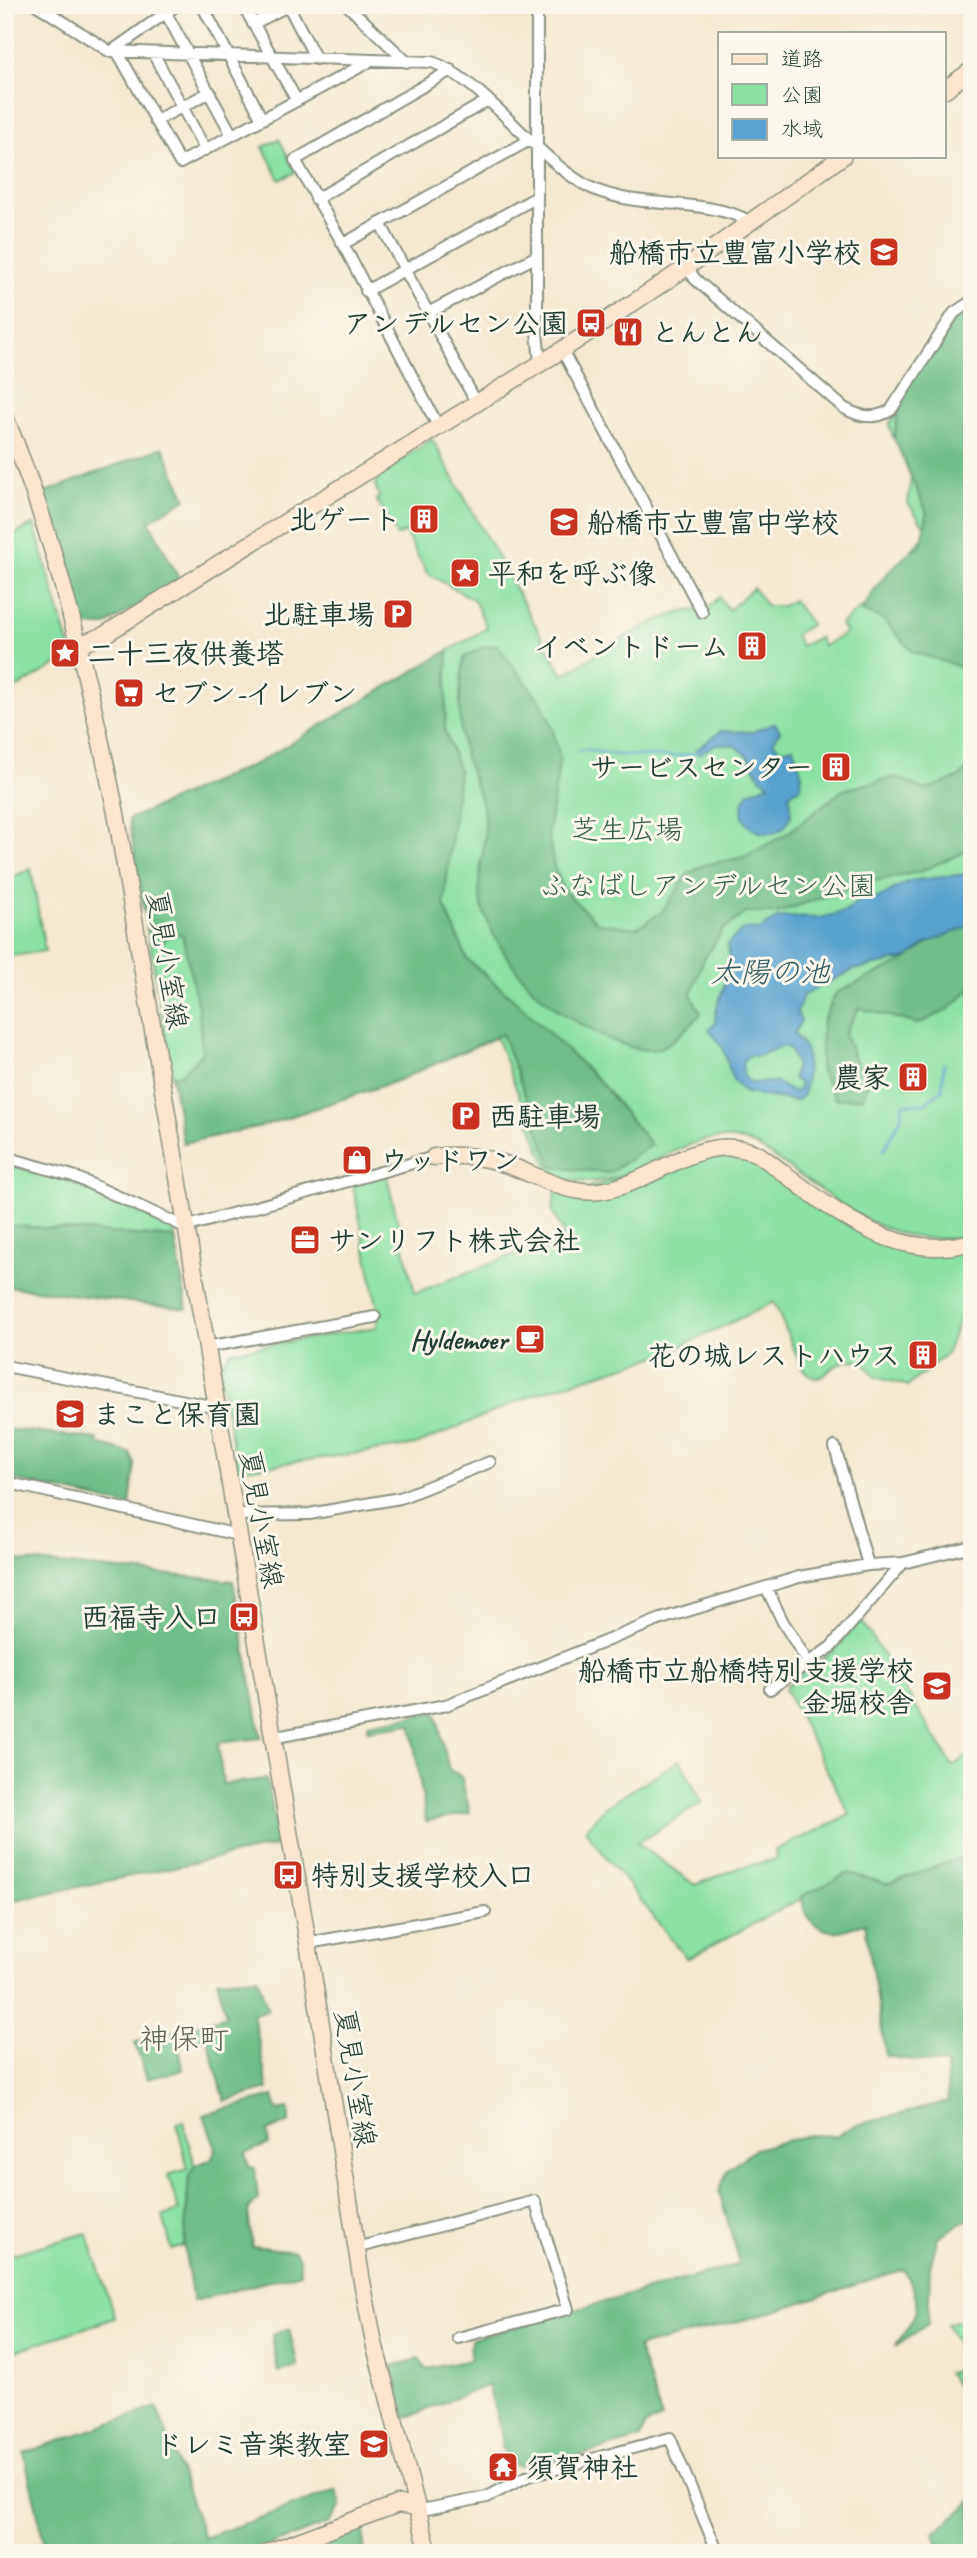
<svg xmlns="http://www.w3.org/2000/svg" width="977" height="2558" viewBox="0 0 977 2558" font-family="Caveat,'Klee One',sans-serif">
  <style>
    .green { fill: #8ae1a4; stroke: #548f6c; stroke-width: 2 }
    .forest { fill: #6fbf8a; stroke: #477e5f; stroke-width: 2 }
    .water { fill: #57a2cf; stroke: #3b7082; stroke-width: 2; fill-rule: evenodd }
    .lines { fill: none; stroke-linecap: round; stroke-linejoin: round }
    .stream { stroke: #57a2cf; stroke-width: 2.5 }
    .street-casing { stroke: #8a9282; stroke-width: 14 }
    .secondary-casing { stroke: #8a9282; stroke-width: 19 }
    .street { stroke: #fff; stroke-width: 10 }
    .secondary { stroke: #fbe5cf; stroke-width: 16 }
    .labels { text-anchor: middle; stroke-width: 6; stroke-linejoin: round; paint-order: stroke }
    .poi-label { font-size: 28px; font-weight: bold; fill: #1f3d34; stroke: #fbf7ec; text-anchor: end }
    .park-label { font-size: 28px; fill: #345e4a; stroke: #fbf7ec }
    .street-label { font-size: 28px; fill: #1f3d34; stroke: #fbf7ec }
    .water-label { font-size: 30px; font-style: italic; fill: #305b62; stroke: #fbf7ec }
    .neighbourhood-label { font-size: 30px; fill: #5d6351; stroke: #fbf7ec }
  </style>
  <rect width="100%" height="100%" fill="#fbf7ec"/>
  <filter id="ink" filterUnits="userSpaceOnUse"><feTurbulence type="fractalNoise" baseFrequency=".0143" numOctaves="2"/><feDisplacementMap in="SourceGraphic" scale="14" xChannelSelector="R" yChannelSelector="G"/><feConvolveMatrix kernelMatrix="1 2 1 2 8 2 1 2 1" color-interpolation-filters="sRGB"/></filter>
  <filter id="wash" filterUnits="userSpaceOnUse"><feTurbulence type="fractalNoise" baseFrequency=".00686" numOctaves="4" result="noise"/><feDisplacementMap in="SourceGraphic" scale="28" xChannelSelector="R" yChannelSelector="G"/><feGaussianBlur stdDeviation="1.57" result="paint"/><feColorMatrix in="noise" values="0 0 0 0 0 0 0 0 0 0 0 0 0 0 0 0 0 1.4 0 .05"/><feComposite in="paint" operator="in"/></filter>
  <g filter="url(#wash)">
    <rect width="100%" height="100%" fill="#f4e8d0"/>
    <path class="green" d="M279,139L296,172L280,180L263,147Z
      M972,309V1235C895,1252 849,1209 789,1168C773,1157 758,1144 739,1140C672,1126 634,1203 551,1176L496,1037L396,1081L262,1126L183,1143L129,819L257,763L487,628L474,600L427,573L405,532L397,536L376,499L380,497L375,486L378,477L432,439L563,675C592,658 674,600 705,612L719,597L729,610L753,588L767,606H783L793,600L811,624L795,635L801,646L819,637L823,646L846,633L841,624L890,584V574L928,532L908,503L911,478L905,461L910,453L893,438L889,424Z
      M34,524L72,655L5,695V539Z
      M31,869L45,951L5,957V880Z
      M706,1154H743L865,1236L972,1248V1302L965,1304L947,1353L908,1386L875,1377C856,1346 839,1364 818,1378L812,1377L801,1366L774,1302L667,1353L538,1393L416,1445L237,1470L219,1367L231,1351L377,1327L378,1310L352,1181L386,1173L415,1293L565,1235L552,1211L556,1191L566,1194Z
      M12,1166L70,1181L174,1229L175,1238L5,1225V1196Z
      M861,1620L953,1766L972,1753V1854L887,1884L849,1873L687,1959L585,1830L605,1807L680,1760L702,1803L637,1843L695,1885L739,1868L777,1859L775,1850L850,1815L785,1689L787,1685L834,1650Z
      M183,2122L195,2166L189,2176L184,2246L172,2250L163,2216L179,2211L168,2175L188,2169L177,2123Z
      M87,2233L115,2318L5,2354V2256Z
      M957,2321L972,2324V2408L947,2373L969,2367L947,2324Z"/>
    <path class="forest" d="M972,295V679L961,667L913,652L883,619L862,611C877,581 895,563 922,543L927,513L894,438L899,405L931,340Z
      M163,447L186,499L149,521L179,579L105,626H85L80,619L43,493Z
      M497,645L541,702L551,724L560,758L548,833L554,867L565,892L598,923L636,928L662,912L688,874L704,865L744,857L785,835L843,790L896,777L925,790L958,778L972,765V849L919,872L861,884L777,913H746L723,930L703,961L691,995L701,1013C690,1026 673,1045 656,1049C625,1055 565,1017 542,997C517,975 494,941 483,910C473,882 486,853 485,825C485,802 472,780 466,759C457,731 459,687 464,658L483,647Z
      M448,651L445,731L459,771L444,904L467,959L517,1002L600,1082L651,1145L609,1173L552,1167L502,1034L396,1081L262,1126L183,1143L172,1075H180L202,1053L199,1012L182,934H172L159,944L149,940L129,819L257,763Z
      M972,919V987L948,1010L918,1024L859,1008L845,1033C848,1042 851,1052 856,1061C864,1075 873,1081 862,1098L835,1099L820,1069L822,1023L836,993L900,963L934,939Z
      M5,1225L175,1238L187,1309L5,1286Z
      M5,1429L98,1439V1444L130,1453L135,1464L130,1506L5,1478Z
      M5,1559L233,1581L261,1738L218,1743L223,1784L266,1779L280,1845L5,1902Z
      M436,1712L449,1770L461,1776L470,1813L426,1821L411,1724L367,1730V1724Z
      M972,1854V2217L938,2237L930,2266L928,2324L895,2346C919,2312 924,2307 904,2269L762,2315L638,2347L662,2419L645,2425L640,2439L537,2467L514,2465L501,2447V2432L488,2385L406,2418L392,2366L419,2359L426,2369L470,2360L471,2339L740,2264L719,2191L728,2170L755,2149L809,2135L837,2136L853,2126L948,2102L946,2065L886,2056L865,1923C857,1925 847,1930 838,1931C817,1933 802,1915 802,1896L849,1873L887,1884Z
      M257,1977L268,2010L253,2014L268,2089L225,2101L207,2037L179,2045L183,2070L147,2079L135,2043L226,2016L217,1980Z
      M273,2096L277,2110L289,2108V2122L267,2132L269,2144L245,2153L249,2167L255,2168L258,2200L248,2210L252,2246L295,2251L300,2260V2273L193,2301L184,2246L189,2176L195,2166L211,2159L216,2149L204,2115Z
      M289,2328L298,2367L278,2372L272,2335Z
      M157,2407L204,2538L337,2490L341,2506L329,2523L250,2553H177L170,2539L137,2553H11L44,2542L24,2453Z
      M972,2498V2553H943L934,2533L970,2503Z
      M364,2526V2553H290Z"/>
    <path class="water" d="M775,723L780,731L773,742L781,750L793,747L802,775L800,788L789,794C805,855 718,837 749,792L769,784L761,778L747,755L733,745L716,744L699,754L696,750L721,731L752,732Z
      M967,874L972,875V925L927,943L908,958L853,970L803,995L797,1013L801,1021L794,1033C798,1040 804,1044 806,1052C808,1061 806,1090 802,1097L795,1101L746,1093L733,1081L723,1048L709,1029L715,1023C715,995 736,974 727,944L744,929L759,930L779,917L820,918L844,912L860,900L878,898L909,881ZM783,1046L789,1048L796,1064L793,1078L800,1084L797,1091L792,1092L776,1082L751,1083L744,1077L742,1062L749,1055L758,1056Z"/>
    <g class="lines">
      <path class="stream" d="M578,751C587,747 595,752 605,753C622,756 684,759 698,752
        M883,1151L901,1118L903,1104L925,1103L942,1090L944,1064"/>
    </g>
  </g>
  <g filter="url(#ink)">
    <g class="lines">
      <g class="street-casing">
        <path id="street" d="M37,5L109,51L432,62C481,79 533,154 582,183C629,212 700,195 749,221
          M202,5L262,119
          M243,5L297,101
          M288,5L316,59
          M347,5L407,62
          M521,5L537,7
          M537,5V332L540,363
          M166,13L232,135
          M253,24L289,5
          M112,51L177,5
          M117,51L180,163L367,63
          M153,53L205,149
          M451,70L295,160L343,244L528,141
          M155,121L210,92
          M316,199L487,101
          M380,223L476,402
          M343,244L438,426
          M687,267L695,279L844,408C859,417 875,420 891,410L954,313L972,301
          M366,291L537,197
          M428,313L537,256
          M562,350L702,612
          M5,1157L73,1176L185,1227L434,1157
          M206,1347L375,1317
          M5,1366L216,1407
          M835,1447L868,1565
          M5,1482L238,1535
          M235,1515L309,1514L400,1498L490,1462
          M766,1587L783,1622L809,1664
          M770,1689L831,1647L903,1563
          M271,1738L446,1705L661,1619L799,1577L868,1565L903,1563L972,1546
          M308,1943L485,1912
          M356,2248L535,2201L568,2309L458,2338
          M416,2507L427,2509L487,2497L526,2477L670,2438L718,2553"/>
      </g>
      <g class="secondary-casing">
        <path id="secondary" d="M944,90L972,70
          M5,417C58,543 88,679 116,813L308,1943L361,2276L374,2343L429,2553
          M79,645L104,635L562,350L687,267L843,156
          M434,1157C460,1154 484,1156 508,1165C539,1176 566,1195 600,1191C657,1184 697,1129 758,1154C821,1199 888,1266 972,1242
          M266,2553L398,2504L416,2507"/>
      </g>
      <use href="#street" class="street"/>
      <use href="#secondary" class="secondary"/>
    </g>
  </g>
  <defs>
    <g id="school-square" transform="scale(1.575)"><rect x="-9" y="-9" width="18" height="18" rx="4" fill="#c8321e" stroke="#fbf7ec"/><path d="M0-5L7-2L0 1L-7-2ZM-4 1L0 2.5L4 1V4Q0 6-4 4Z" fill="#fff"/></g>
    <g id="bus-square" transform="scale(1.575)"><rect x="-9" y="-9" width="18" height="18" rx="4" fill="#c8321e" stroke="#fbf7ec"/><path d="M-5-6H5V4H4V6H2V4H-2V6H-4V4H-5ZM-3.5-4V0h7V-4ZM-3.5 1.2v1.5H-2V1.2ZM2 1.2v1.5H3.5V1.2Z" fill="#fff"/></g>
    <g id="restaurant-square" transform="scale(1.575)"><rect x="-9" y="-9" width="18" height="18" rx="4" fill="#c8321e" stroke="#fbf7ec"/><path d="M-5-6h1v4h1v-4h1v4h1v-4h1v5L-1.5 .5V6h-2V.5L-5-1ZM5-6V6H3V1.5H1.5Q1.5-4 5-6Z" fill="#fff"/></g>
    <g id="building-square" transform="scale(1.575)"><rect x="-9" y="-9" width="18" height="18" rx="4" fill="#c8321e" stroke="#fbf7ec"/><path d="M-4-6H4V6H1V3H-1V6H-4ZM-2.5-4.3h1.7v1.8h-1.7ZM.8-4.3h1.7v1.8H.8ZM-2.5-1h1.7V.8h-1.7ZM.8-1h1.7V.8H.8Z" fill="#fff"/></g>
    <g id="sight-square" transform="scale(1.575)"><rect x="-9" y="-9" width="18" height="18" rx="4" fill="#c8321e" stroke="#fbf7ec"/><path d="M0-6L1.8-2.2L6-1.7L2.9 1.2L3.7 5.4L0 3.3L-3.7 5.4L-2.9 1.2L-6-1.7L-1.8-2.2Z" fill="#fff"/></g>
    <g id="parking-square" transform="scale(1.575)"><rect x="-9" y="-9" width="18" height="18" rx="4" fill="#c8321e" stroke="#fbf7ec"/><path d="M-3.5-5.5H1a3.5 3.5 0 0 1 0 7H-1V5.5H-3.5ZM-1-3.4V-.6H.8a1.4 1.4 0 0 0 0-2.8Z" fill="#fff"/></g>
    <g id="supermarket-square" transform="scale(1.575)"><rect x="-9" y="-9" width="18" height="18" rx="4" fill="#c8321e" stroke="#fbf7ec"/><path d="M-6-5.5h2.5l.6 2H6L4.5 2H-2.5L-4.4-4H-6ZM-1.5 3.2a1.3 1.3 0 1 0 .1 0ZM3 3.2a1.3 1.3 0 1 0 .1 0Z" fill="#fff"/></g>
    <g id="shop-square" transform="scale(1.575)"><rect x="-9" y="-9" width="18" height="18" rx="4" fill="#c8321e" stroke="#fbf7ec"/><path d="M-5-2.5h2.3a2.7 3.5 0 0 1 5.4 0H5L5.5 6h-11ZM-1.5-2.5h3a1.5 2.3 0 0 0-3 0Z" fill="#fff"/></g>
    <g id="office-square" transform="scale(1.575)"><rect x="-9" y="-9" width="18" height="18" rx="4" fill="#c8321e" stroke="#fbf7ec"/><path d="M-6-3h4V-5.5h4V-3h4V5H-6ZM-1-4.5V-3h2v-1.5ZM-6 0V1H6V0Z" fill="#fff"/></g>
    <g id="cafe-square" transform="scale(1.575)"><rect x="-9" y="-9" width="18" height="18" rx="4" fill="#c8321e" stroke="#fbf7ec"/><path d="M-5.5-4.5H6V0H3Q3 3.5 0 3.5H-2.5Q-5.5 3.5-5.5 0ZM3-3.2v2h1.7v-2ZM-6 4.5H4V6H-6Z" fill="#fff"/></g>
    <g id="temple-square" transform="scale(1.575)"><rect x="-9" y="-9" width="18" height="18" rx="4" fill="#c8321e" stroke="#fbf7ec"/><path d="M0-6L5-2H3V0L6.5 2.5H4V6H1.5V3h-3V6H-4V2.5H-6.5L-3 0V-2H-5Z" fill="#fff"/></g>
  </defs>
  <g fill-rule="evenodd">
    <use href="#school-square" x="884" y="252"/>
    <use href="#bus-square" x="591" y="323"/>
    <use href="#restaurant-square" x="628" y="332"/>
    <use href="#building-square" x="424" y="519"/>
    <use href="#school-square" x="564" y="522"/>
    <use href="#sight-square" x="465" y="573"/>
    <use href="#parking-square" x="398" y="614"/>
    <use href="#building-square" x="752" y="646"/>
    <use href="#sight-square" x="65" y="653"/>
    <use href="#supermarket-square" x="129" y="693"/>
    <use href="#building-square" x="836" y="767"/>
    <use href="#building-square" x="913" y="1077"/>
    <use href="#parking-square" x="466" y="1116"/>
    <use href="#shop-square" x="357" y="1160"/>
    <use href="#office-square" x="305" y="1240"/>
    <use href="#cafe-square" x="530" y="1339"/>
    <use href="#building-square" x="923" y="1355"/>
    <use href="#school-square" x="70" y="1414"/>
    <use href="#bus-square" x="244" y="1617"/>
    <use href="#school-square" x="937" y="1686"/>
    <use href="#bus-square" x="288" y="1875"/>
    <use href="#school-square" x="374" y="2444"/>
    <use href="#temple-square" x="503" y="2467"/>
  </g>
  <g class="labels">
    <g class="poi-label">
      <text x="861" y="262">船橋市立豊富小学校</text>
      <text x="568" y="333">アンデルセン公園</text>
      <text x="651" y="342" text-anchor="start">とんとん</text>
      <text x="401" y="529">北ゲート</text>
      <text x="587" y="532" text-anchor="start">船橋市立豊富中学校</text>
      <text x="488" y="583" text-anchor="start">平和を呼ぶ像</text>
      <text x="375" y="624">北駐車場</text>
      <text x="729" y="656">イベントドーム</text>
      <text x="88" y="663" text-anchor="start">二十三夜供養塔</text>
      <text x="152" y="703" text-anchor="start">セブン-イレブン</text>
      <text x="813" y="777">サービスセンター</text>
      <text x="890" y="1087">農家</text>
      <text x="489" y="1126" text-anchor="start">西駐車場</text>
      <text x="380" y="1170" text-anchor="start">ウッドワン</text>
      <text x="328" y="1250" text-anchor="start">サンリフト株式会社</text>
      <text x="507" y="1349">Hyldemoer</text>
      <text x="900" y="1365">花の城レストハウス</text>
      <text x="93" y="1424" text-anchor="start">まこと保育園</text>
      <text x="221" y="1627">西福寺入口</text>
      <text x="914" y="1680">船橋市立船橋特別支援学校<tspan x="914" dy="32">金堀校舎</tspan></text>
      <text x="311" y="1885" text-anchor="start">特別支援学校入口</text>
      <text x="351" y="2454">ドレミ音楽教室</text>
      <text x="526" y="2477" text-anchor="start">須賀神社</text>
    </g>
    <g class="park-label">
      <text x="627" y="839">芝生広場</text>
      <text x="708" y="895">ふなばしアンデルセン公園</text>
    </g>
    <g class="street-label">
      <text transform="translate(168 960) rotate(81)" y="10">夏見小室線</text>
      <text transform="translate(262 1519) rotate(80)" y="10">夏見小室線</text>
      <text transform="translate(356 2078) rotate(81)" y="10">夏見小室線</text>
    </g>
    <g class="water-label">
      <text x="770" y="982">太陽の池</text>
    </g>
    <g class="neighbourhood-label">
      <text x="184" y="2049">神保町</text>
    </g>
  </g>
  <rect width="977" height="2558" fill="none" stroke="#fbf7ec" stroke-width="28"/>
  <rect x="718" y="32" width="228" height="126" fill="#fbf7ec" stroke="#a3ada2" stroke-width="2"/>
  <rect x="732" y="54" width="35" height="10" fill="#fbe5cf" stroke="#a3ada2" stroke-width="2"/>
  <text x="781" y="66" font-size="21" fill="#1f3d34">道路</text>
  <rect x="732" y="84" width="35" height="21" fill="#8ae1a4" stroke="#a3ada2" stroke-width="2"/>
  <text x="781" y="102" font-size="21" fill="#1f3d34">公園</text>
  <rect x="732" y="119" width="35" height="21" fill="#57a2cf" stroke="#a3ada2" stroke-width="2"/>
  <text x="781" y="136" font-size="21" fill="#1f3d34">水域</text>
</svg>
